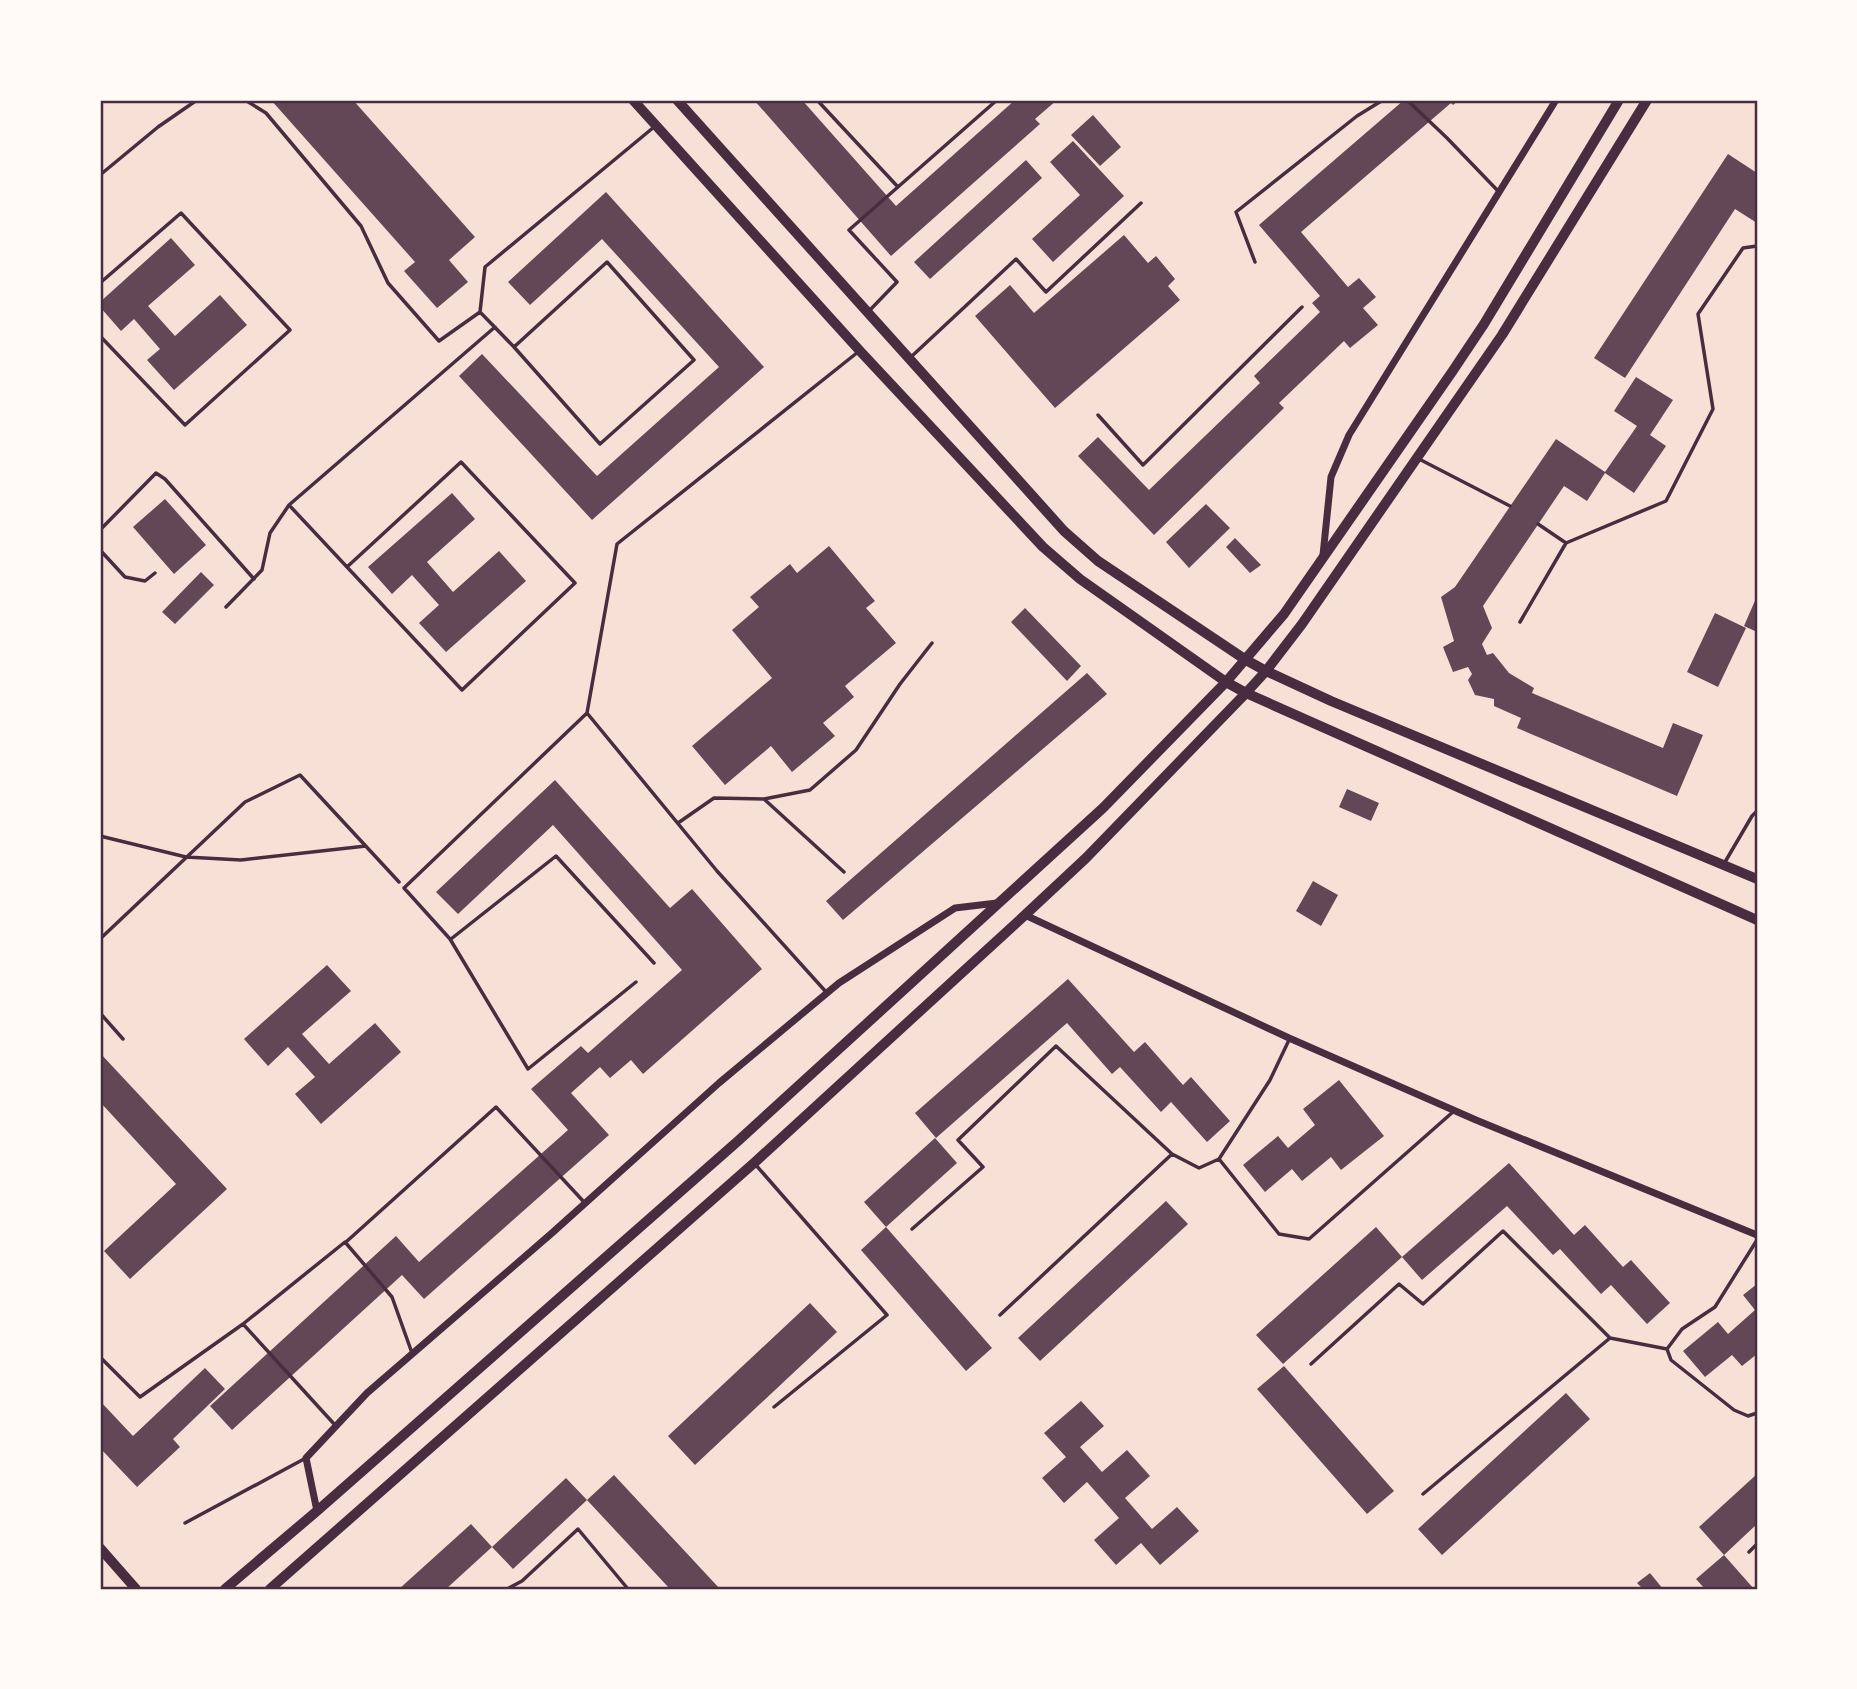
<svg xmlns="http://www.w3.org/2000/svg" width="1857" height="1689" viewBox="0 0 1857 1689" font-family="Arial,sans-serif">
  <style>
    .building { fill: #644757 }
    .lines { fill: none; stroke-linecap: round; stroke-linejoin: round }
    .path { stroke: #4a2c40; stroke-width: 3.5 }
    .service { stroke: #4a2c40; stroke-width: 3.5 }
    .minor { stroke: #4a2c40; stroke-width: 7 }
    .tertiary { stroke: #4a2c40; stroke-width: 10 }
    .secondary { stroke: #4a2c40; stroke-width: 10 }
    .neatline { fill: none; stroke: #4a2c40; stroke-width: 2.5 }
  </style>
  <rect width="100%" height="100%" fill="#f7e1d7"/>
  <path class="building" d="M271,100H353L475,237L449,260L468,282L437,308L404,271L415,262Z
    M754,100H802L896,206L1015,100H1057L1035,119L1040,124L891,256Z
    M1404,100H1459L1453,105L1451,103L1301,232L1348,287L1359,278L1376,297L1363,308L1378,325L1350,348L1344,341L1279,403L1284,408L1154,535L1078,456L1098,437L1149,490L1260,383L1254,376L1320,312L1312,303L1320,296L1259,225Z
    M1093,115L1121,147L1100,166L1071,135Z
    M1073,141L1124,196L1053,262L1032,239L1080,195L1050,162Z
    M1728,154L1757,173V223L1735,209L1625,378L1594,358Z
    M1026,160L1042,178L930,279L914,262Z
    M606,192L764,367L592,520L459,376L482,354L597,476L719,367L602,239L530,305L508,282Z
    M1124,235L1148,263L1156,256L1175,279L1168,286L1180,300L1055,408L975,316L1010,285L1034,313Z
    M171,238L195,265L148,306L175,336L220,295L247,325L174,390L147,360L160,349L134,319L121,331L100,307V302Z
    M1636,377L1673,400L1650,435L1666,446L1634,493L1605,473L1587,501L1564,486L1483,606L1492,628L1482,644L1487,655L1493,653L1509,673L1534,688L1532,693L1663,748L1673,723L1703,735L1677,796L1517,728L1521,718L1494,706V699L1475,695L1468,680L1472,674L1468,667L1453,672L1443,647L1454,641L1441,597L1455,587L1556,439L1605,472L1637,426L1614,411Z
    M452,493L475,519L427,562L453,592L499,551L526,581L446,652L419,623L439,605L412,575L392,594L368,567Z
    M165,499L206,545L174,574L133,527Z
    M1206,504L1230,528L1189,568L1166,542Z
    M1235,538L1261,565L1250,573L1226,547Z
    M829,546L875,601L866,608L896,643L845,686L854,697L823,723L835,736L792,772L771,746L725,785L692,746L772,678L732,630L759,607L750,597L790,564L797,573Z
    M201,572L214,585L175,624L162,612Z
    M1757,596V632L1744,626Z
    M1025,608L1081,666L1067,681L1011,622Z
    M1715,613L1746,628L1718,687L1687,672Z
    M1087,673L1107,694L843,920L826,901Z
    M555,780L670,908L692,889L762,969L643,1074L631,1060L610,1078L600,1067L571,1093L609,1135L424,1299L402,1275L232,1430L210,1406L396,1236L419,1262L568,1130L531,1089L581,1046L588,1053L682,970L553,825L458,914L436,892Z
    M1347,789L1379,803L1371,821L1339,807Z
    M1313,881L1338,895L1321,926L1296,911Z
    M327,965L351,991L302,1034L329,1064L375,1023L401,1052L321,1124L295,1094L315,1077L288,1047L268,1066L244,1039Z
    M1068,979L1134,1052L1145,1042L1183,1085L1191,1077L1230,1121L1207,1142L1171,1102L1161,1112L1120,1067L1112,1074L1067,1023L936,1138L915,1113Z
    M100,1053L227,1189L130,1279L104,1251L176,1184L100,1102Z
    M1339,1080L1384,1136L1341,1170L1331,1157L1302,1181L1292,1169L1265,1192L1243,1165L1278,1136L1288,1148L1315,1125L1303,1109Z
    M935,1138L957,1163L886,1227L864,1202Z
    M1509,1163L1574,1235L1585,1225L1623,1267L1631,1260L1670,1303L1647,1324L1611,1285L1601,1294L1560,1249L1553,1255L1507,1206L1422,1280L1402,1257Z
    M1166,1201L1188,1224L1040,1361L1018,1338Z
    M886,1227L992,1348L966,1371L861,1250Z
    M1376,1227L1402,1257L1283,1364L1256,1335Z
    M1757,1284V1354L1742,1366L1732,1355L1705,1377L1683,1351L1718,1322L1728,1334L1755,1310L1743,1295Z
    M810,1303L837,1332L695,1465L668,1436Z
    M1284,1366L1394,1491L1367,1514L1257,1389Z
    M205,1368L225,1389L173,1439L180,1447L137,1487L100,1448V1401L133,1436Z
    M1566,1393L1590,1419L1442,1555L1418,1529Z
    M1081,1401L1104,1426L1080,1447L1102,1472L1127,1450L1150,1476L1125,1498L1152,1529L1177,1507L1199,1531L1160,1565L1141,1543L1116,1565L1094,1540L1119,1518L1087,1482L1064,1503L1042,1478L1066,1457L1044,1433Z
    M1757,1474V1524L1724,1555L1699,1527Z
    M614,1475L720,1589H670L587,1500Z
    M566,1478L587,1500L513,1569L492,1547Z
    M471,1524L492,1547L446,1589H399Z
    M1724,1555L1754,1589H1705L1696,1579Z
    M1650,1573L1663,1589H1643L1637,1583Z"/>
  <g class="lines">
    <path class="path" d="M100,836L186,857L241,860L366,846
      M100,939L245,802L300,775L399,882"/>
    <path class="service" d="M245,100L266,113L361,226L388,283L439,341L480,312L514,347L600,444L694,360L607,262L514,347
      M817,100L898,187
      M1407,100L1447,138L1499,192
      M100,175L158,127L197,100
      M1255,262L1236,212L1357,116L1383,100
      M100,283L181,213L290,330L185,425L100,336
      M869,311L897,282L849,230L997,100
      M480,312L485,267L654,127
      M912,356L1016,259L1046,292L1141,203
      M1098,415L1143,465L1302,307
      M1419,459L1510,506
      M289,505L462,690L575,583L461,462L347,567
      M1538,524L1566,543L1666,501L1713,409L1698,314L1743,248L1757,246
      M100,536V530L156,473L165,479L254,579
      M100,550L125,577L145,581L155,573
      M226,607L262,570L270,533L289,505L495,327
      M1520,622L1566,543
      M587,713L404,888L450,939L528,1069L636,982
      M764,799L844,872
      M678,823L714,798L764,799L810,790L856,750L900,684L932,643
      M1725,862L1752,816L1757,811
      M451,939L556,856L654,963
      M827,993L717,871L587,713L617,544L858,352
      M100,1013L123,1039
      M1219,1159L1279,1234L1309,1239L1454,1111
      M755,1164L887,1315L774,1407
      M912,1229L983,1167L958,1140L1056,1046L1172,1154L1199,1168L1219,1159L1270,1080L1289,1040
      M1757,1240L1715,1307L1682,1329L1667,1349L1671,1360L1734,1410L1748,1416L1757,1413
      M346,1242L496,1107L584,1202
      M1000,1315L1172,1154
      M243,1324L335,1425
      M100,1357L140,1397L243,1324L345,1242L392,1297L412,1353
      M1311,1364L1399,1284L1423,1304L1503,1231L1610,1338L1667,1349
      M1423,1494L1610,1338
      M185,1523L304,1459
      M1749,1552L1757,1544
      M507,1589L522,1581L578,1529L628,1589"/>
    <path class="minor" d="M1323,555L1331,477L1349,435L1556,100
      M1025,915L1289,1038L1476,1120L1757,1235
      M317,1511L306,1458L367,1393L552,1233L719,1083L839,983L955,908L997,903"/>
    <path class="tertiary" d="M633,100L860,351L1043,547L1080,579L1226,682L1246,693L1757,920
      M677,100L1064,531L1098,561L1246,660L1266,671L1331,701L1757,879
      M225,1589L317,1511L738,1141L1103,808L1226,682L1284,614L1452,372L1484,324L1619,100
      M270,1589L754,1163L1025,915L1086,858L1246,693L1266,671L1302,624L1502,335L1647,100"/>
    <path class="secondary" d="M100,1548L136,1589"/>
  </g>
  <rect width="1857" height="1689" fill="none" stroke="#fffaf5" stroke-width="203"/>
  <rect x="102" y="102" width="1654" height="1486" class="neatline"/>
</svg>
